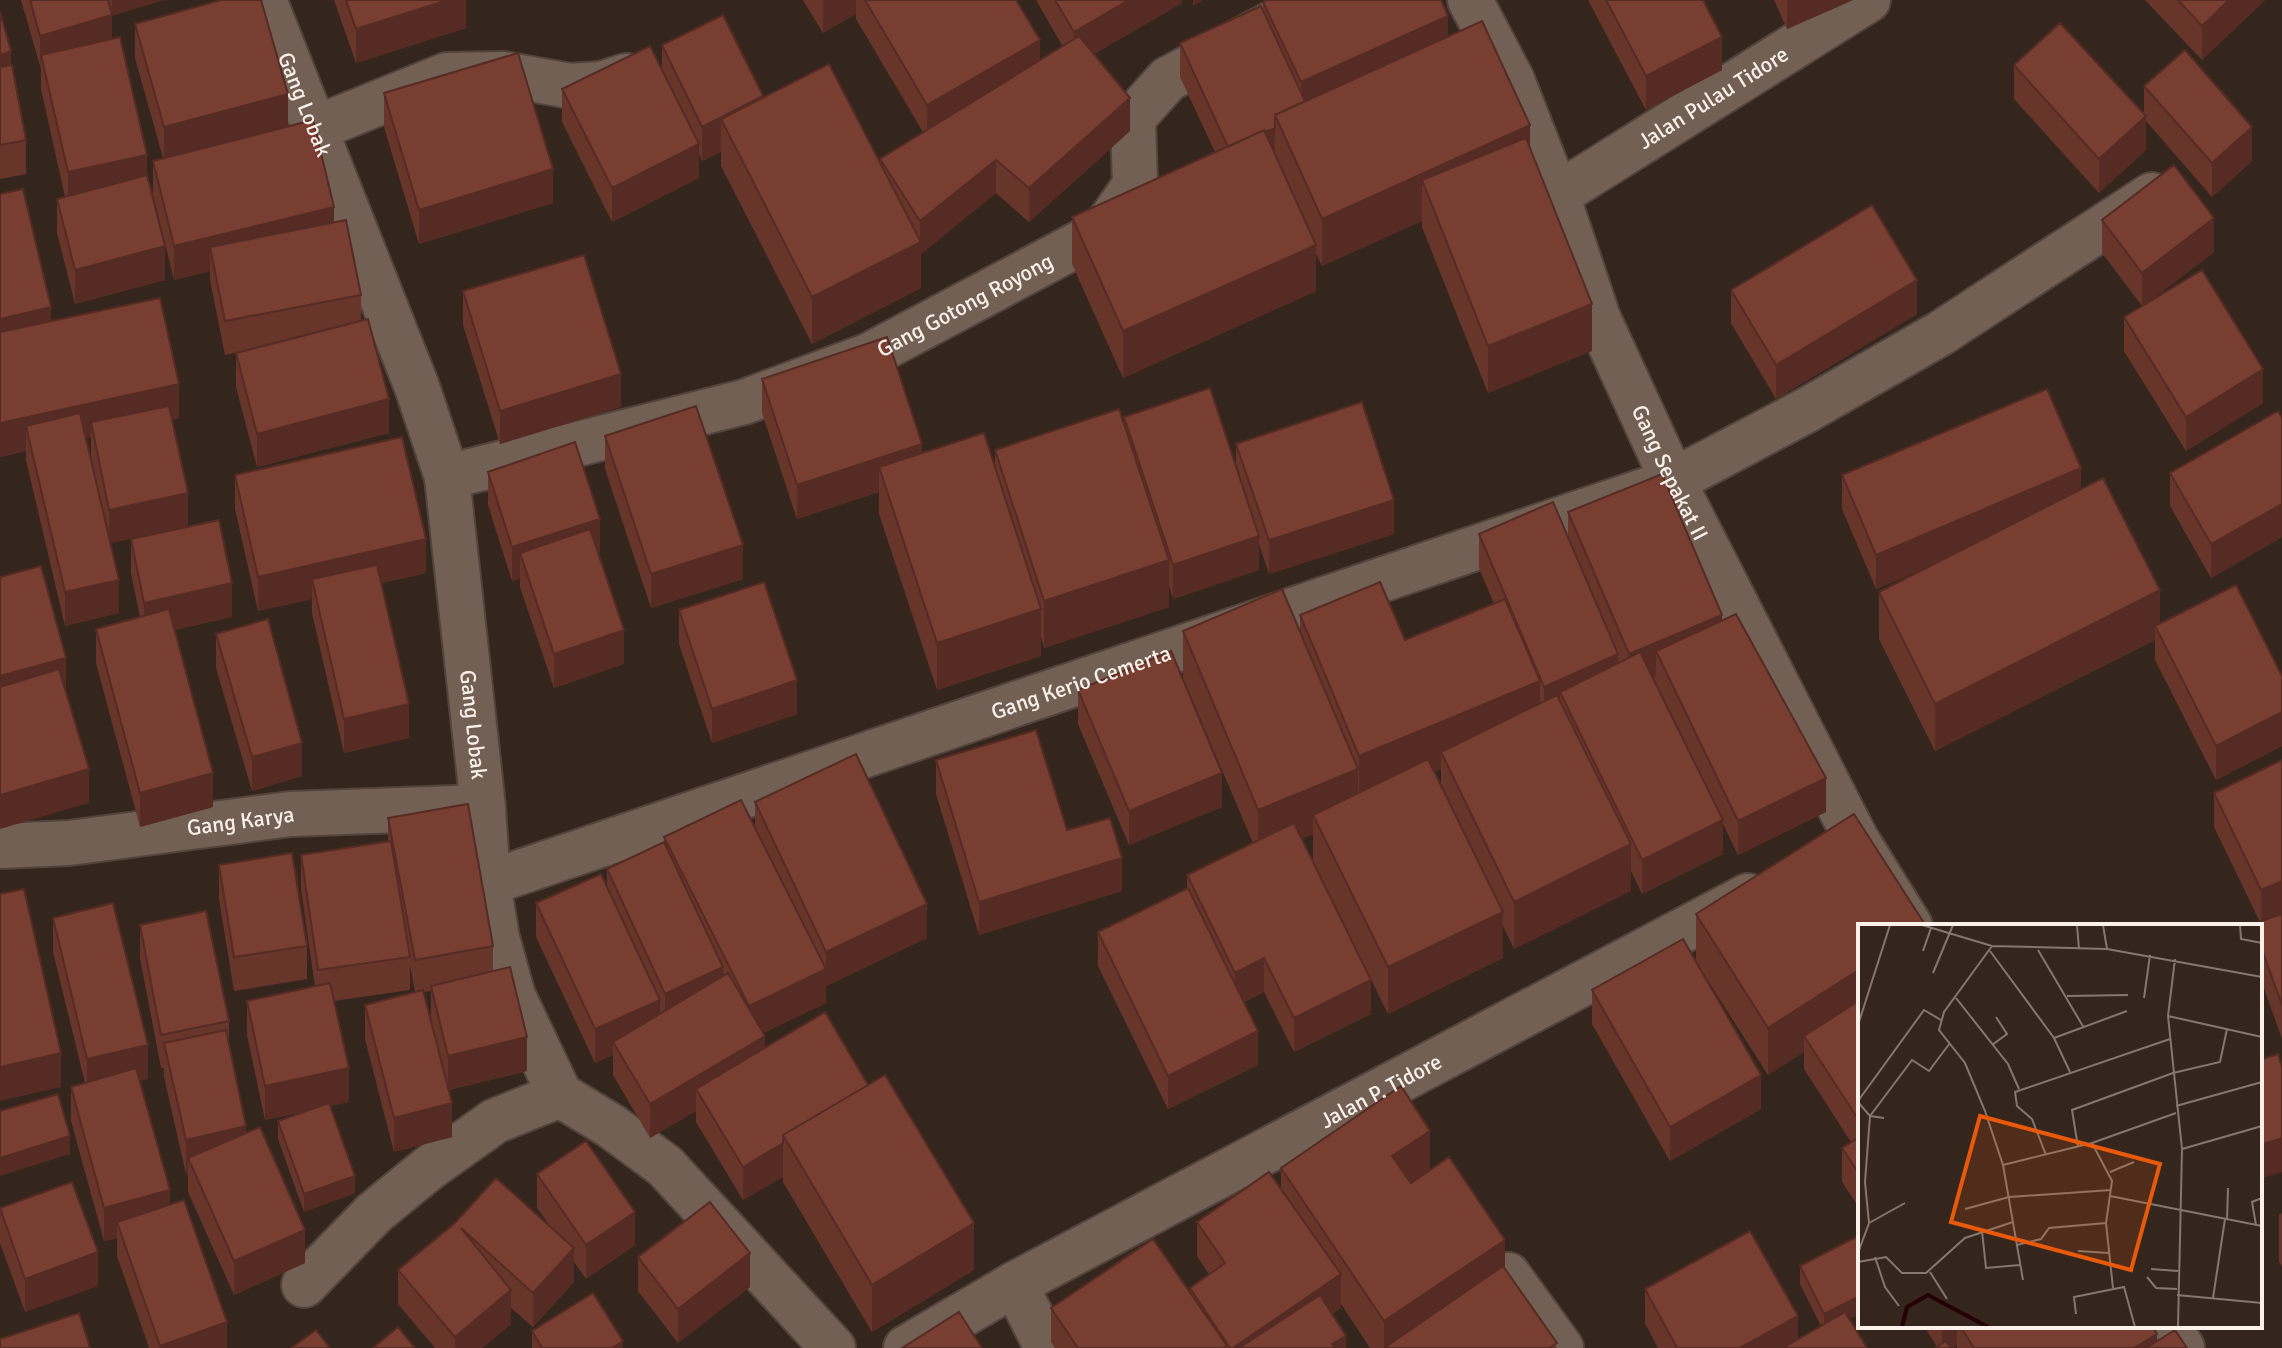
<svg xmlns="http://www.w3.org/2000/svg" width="2282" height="1348" viewBox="0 0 2282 1348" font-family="Signika,sans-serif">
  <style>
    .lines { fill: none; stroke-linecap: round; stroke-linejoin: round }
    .minor-casing { stroke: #52443d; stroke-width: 48 }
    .minor { stroke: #726055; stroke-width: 44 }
    .wall { fill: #68352b; fill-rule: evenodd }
    .shaded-wall { fill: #552b23 }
    .building { fill: #793e32; stroke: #552b23; stroke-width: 2 }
    .labels { text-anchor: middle; stroke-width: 6; stroke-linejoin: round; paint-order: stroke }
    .street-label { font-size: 22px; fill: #fbf0ea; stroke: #35261d }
    .inset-river { fill: none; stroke: #260007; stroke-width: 4 }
    .inset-road { fill: none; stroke: #84776f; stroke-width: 2 }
    .view { fill: #e8590c; fill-opacity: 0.15; stroke: #e8590c; stroke-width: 4 }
    .inset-edge { fill: none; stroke: #fbf0ea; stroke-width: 4 }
  </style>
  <rect width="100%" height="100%" fill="#35261d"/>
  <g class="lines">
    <g class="minor-casing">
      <g id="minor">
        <path id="s1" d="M264,0L417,387L447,477L483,807L488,883L497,938L513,996L560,1095L611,1126L665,1166L833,1348"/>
        <path id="s2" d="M1470,0L1512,80L1557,195L1598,318L1673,481L1856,839L1910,926"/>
        <path d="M314,129L447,75L503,74L570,86L601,84L626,76"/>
        <path id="s3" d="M1557,195L1868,0"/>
        <path id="s4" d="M447,477L744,402L870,355L1103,231L1135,185L1133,118L1168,79L1317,0"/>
        <path id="s5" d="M0,846L69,843L290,814L483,807"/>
        <path id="s6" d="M488,883L1673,481L1807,410L1941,333L2152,195"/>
        <path d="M1508,1275L1561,1348"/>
        <path d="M1015,1284L1047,1348"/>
        <path d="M304,1285L374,1213L429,1168L495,1121L560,1095"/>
        <path d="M2168,1326L2182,1348"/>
        <path id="s7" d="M906,1348L1015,1284L1748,896"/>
      </g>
    </g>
    <use href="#minor" class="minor"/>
  </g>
  <path class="wall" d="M21,0H164L112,15V39L147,176L165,280L75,304L57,233V199L65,197L41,89V69Z
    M334,0H466V28L356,63Z
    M803,0H1016L1040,61L1063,47L1036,0H1182V3L1094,54L1130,131L1029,222L996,193L921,254V288L812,344L721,166V152L702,161L699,154V178L612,222L562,122V89L662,70V45L763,98L880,163V159L923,132L856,19V14L823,33Z
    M1588,0H1703L1722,70L1646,110Z
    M1774,0H1853L1787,29Z
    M2145,0H2265L2202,60Z
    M1263,2L1448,36L1530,146L1592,351L1488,393L1422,227V221L1322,266L1316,254V291L1123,378L1072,264V217L1215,152L1180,77V43L1263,11Z
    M0,12L26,140V174L0,179Z
    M135,24L288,127L334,223L361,295V321L389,433L257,467L236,387V353L243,351L225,355L210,280V271L174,280L153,195V161L163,158L135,58Z
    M2014,65L2144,114V86L2252,161L2212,197L2146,121V150L2099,193L2014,99Z
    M384,93L553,203L419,244L384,127Z
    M2102,220L2214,252L2150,301L2263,403L2186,451L2124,351V317L2142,306L2102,253Z
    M1731,290L1917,314L1776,399L1731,323Z
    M463,291L621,407L500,444L463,325Z
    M51,321L179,418L172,420L188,527L232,617L174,630L213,807L140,827L96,663V629L140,617L131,573V539L145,536L110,543L119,613L65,626L26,460V451L0,457ZM91,437V456L101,504L86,438Z
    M762,379L922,453L995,468V450L1124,425V417L1236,468V444L1394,534L1269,574L1259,544V570L1173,599L1169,585V607L1044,648L1041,637V656L937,690L879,514V492L797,519L762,413Z
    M2282,418V537L2211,578L2170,506V473Z
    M605,436L743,579L651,608L605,469Z
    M488,472L600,552L598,553L624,664L554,688L520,587V578L512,581L488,505Z
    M235,475L426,573L382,583L409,738L344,753L312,613V599L258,611L235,509Z
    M1842,475L2081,490L2160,624L2282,676V746L2216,780L2155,660V640L1935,751L1879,639V592L1935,564L1876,589L1842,509Z
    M1568,512L1722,620L1826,812L1738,855L1723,824V854L1642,894L1631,871V891L1514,949L1503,926V958L1388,1014L1313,862V834L1302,839L1371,1014L1294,1052L1264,992L1244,1002L1258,1065L1168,1109L1098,966V932L1187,888V875L1253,843L1183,678V631L1300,630V615L1405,640L1494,604L1479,568V534L1568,538ZM1441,769V785L1434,772Z
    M679,610L797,714L712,743L679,644Z
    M216,634L302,776L252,791L216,668Z
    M1078,690L1222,807L1129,845L1078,724Z
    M936,760L1067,830L1122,891L979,935L936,794Z
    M2282,760V1039L2260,977V922L2214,827V793Z
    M755,802L927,938L826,986V1003L763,1033L765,1048L974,1270L872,1332L783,1182V1177L743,1200L696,1122V1111L650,1138L613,1075V1055L595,1063L536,937V903L607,885V869L664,842V837L755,828Z
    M388,818L493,946V971L527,1071L449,1090L452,1137L394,1152L365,1039V1005L415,992L410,965V990L334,1001L349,1102L330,1106L355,1193L304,1212L278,1139V1121L307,1111L265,1120L247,1035V1001L315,987L301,889V855L388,842ZM431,991V1020L424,992Z
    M219,865L307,946V979L234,991L219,899Z
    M1696,914L1860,926V1209L1842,1182V1148L1851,1142L1804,1069V1052L1768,1075L1696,962L1761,1109L1670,1161L1592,1024V990L1696,961Z
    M53,918L148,1079L139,1081L170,1204L227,1348H149L117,1256V1238L104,1241L71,1121V1087L85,1083L53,952Z
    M140,925L229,1021V1046L246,1133L305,1263L234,1295L188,1192V1173L186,1174L164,1077V1068H161L140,958Z
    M1281,1168L1430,1171L1505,1269L1557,1348H1370L1341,1304V1308L1332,1314L1346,1348H1055L1051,1342V1308L1190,1292V1288L1209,1274L1197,1256V1222L1281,1189Z
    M537,1174L635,1245L586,1279L574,1262V1282L533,1327L511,1308V1324L482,1348H435L398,1304V1270L455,1223L550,1226L537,1208Z
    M0,1208L98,1286L25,1312L0,1243Z
    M2282,1213V1267L2279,1262V1215Z
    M638,1257L750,1287L678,1343L638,1291Z
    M1800,1266L1850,1319L1867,1348H1658L1645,1323V1289L1798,1340L1821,1326L1800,1284Z
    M1924,1326H2152L2157,1341L2187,1348H1957V1345L1953,1348H1935L1937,1347Z
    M532,1331L623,1348H532Z"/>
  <path class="shaded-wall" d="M112,0H164L112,16Z
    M448,0H466V28L356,63V29Z
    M823,0H856V14L823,33Z
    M1129,0H1182V3L1074,66V32Z
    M1193,0H1203L1193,6Z
    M1787,0H1853L1787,29Z
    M2229,0H2265L2202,60V26Z
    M112,15V49L41,55L40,70V36Z
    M1448,16V50L1301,115V82Z
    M1722,37V70L1646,110V76Z
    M1040,40V74L927,139V105Z
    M11,51V85L0,89V55Z
    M288,94V128L164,161V127Z
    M763,96V130L721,119V152L702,161V127Z
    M1130,98V131L1029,222V188Z
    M2146,116V150L2099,193V159Z
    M1530,125V172L1422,180V221L1322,266V219Z
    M2252,127V161L2212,197V163Z
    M1275,128V161L1229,149Z
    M699,144V178L612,222V188Z
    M147,155V188L68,206V172Z
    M996,160V193L921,254V288L812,344V297L920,242V221Z
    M553,169V203L419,244V210Z
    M334,207V240L210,247V271L174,280V246Z
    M2214,218V252L2142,307V273Z
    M1316,245V291L1123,378V331Z
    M165,246V280L75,304V270Z
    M1917,280V314L1776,399V365Z
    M1592,304V351L1488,393V346Z
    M51,307V341L0,353V319Z
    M2263,369V403L2186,451V417Z
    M621,374V407L500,444V411Z
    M179,384V418L94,436L91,422V437L32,450L26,426V451L0,457V423Z
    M389,399V433L257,467V434Z
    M922,444V477L879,467V492L797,519V485Z
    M2081,468V502L1876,589V555Z
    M188,493V527L109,543V510Z
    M1394,500V534L1269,574V540Z
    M2282,504V537L2211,578V544Z
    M600,519V552L527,576L520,553V578L512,581V547Z
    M1259,536V570L1173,599V565Z
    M426,539V573L316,598L312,579V599L258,611V577Z
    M743,545V579L651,608V574Z
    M1169,560V607L1044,648V601Z
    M119,580V613L65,626V592Z
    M232,583V617L144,637V603Z
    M2160,590V636L2155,626V640L1935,751V704Z
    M1041,609V656L937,690V643Z
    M1722,615V649L1656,651V676L1629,687V654Z
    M624,630V664L554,688V654Z
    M1618,654V688L1560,692V714L1544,721V687Z
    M66,658V692L0,710V676Z
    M797,680V714L712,743V709Z
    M1540,681V728L1441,752V769L1359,803V756Z
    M409,704V738L344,753V719Z
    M2282,712V746L2216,780V746Z
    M302,743V776L252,791V757Z
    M89,769V803L0,829V795Z
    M1358,769V816L1313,815V834L1258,857V810Z
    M213,773V807L140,827V793Z
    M1222,773V807L1129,845V811Z
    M1826,778V812L1738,855V821Z
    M1723,820V854L1642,894V860Z
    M1631,844V891L1514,949V902Z
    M1122,858V891L979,935V902Z
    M2282,881V915L2261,924V890Z
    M927,904V938L826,986V1003L749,1040V1006L826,969V952Z
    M1503,912V958L1388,1014V967Z
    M1264,958V992L1235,1006V973Z
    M723,967V1001L665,1027V994Z
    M1860,969V1016L1804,1036V1052L1768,1075V1028Z
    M1371,980V1014L1294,1052V1018Z
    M660,1000V1033L613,1042V1055L595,1063V1029Z
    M1258,1031V1065L1168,1109V1076Z
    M765,1036V1070L696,1089V1111L650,1138V1104Z
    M527,1037V1071L448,1090V1056Z
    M148,1045V1079L87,1093V1059Z
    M61,1053V1087L0,1101V1067Z
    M349,1068V1102L265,1120V1086Z
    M1761,1075V1109L1670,1161V1127Z
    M452,1103V1137L394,1152V1118Z
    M246,1126V1160L188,1158V1173L186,1174V1140Z
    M1430,1131V1178L1392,1203V1156Z
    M70,1136V1154L0,1176V1158Z
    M2282,1138V1172L2260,1179V1145Z
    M783,1143V1177L743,1200V1167Z
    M355,1176V1193L304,1212V1194Z
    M170,1190V1224L117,1222V1238L104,1241V1208Z
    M635,1212V1245L586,1279V1245Z
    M974,1223V1270L872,1332V1285Z
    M305,1230V1263L234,1295V1261Z
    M1505,1240V1287L1387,1346V1348H1384V1321Z
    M574,1248V1282L533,1327V1293Z
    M98,1252V1286L25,1312V1279Z
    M750,1253V1287L678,1343V1309Z
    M1341,1274V1308L1282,1348H1233Z
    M511,1290V1324L482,1348H455V1337Z
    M1860,1296V1314L1824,1332V1314Z
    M1798,1316V1348H1740Z
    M227,1322V1348H160V1346Z
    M1942,1326H1957V1345L1953,1348H1942Z
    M2157,1334V1348H2134Z
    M1346,1336V1348H1332V1344Z
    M623,1341V1348H612Z"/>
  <path class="building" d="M30,0H108L112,15L40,36Z
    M221,0H261L288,94L164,127L135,24Z
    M346,0H448L356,29Z
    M865,0H1016L1040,40L927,105Z
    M1055,0H1129L1074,32Z
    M1267,0H1441L1448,16L1301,82L1263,2Z
    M1606,0H1703L1722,37L1646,76Z
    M2178,0H2229L2202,26Z
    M1261,6L1305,101L1275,115V128L1265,132L1264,130L1228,147L1180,43Z
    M0,12L11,51L0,55Z
    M723,15L763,96L702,127L662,45Z
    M1482,21L1530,125L1322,219L1275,115Z
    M2060,23L2146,116L2099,159L2014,65Z
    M1079,36L1130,98L1029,188L996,160L920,221L880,159Z
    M120,37L147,155L68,172L41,55Z
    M650,46L699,144L612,188L562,89Z
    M2185,50L2252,127L2212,163L2144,86Z
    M518,53L553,169L419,210L384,93Z
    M829,64L921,242L812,297L721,119Z
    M12,65L26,140L0,145V67Z
    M313,120L334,207L174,246L153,161Z
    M1264,130L1316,245L1123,331L1072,217Z
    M1526,138L1592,304L1488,346L1422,180Z
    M2174,165L2214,218L2142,273L2102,220Z
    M147,175L165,246L75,270L57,199Z
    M23,189L51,307L0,319V194Z
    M1872,205L1917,280L1776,365L1731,290Z
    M346,220L361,295L225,321L210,247Z
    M584,255L621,374L500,411L463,291Z
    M2202,270L2263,369L2186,417L2124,317Z
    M160,298L179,384L0,423V332Z
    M368,319L389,399L257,434L236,353Z
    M887,337L922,444L797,485L762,379Z
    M1210,388L1259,536L1173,565L1124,417Z
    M2047,389L2081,468L1876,555L1842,475Z
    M1362,402L1394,500L1269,540L1236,444Z
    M169,406L188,493L109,510L91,422Z
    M696,406L743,545L651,574L605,436Z
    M1119,409L1169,560L1044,601L995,450Z
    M2278,411L2282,418V504L2211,544L2170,473Z
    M80,413L119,580L65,592L26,426Z
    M984,433L1041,609L937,643L879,467Z
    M402,437L426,539L258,577L235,475Z
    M575,442L600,519L512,547L488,472Z
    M1662,474L1722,615L1629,654L1568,512Z
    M2103,478L2160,590L1935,704L1879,592Z
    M1553,502L1618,654L1544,687L1479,534Z
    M219,520L232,583L144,603L131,539Z
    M590,529L624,630L554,654L520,553Z
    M377,565L409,704L344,719L312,579Z
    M41,566L66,658L0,676V577Z
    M764,582L797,680L712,709L679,610Z
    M1380,582L1405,640L1505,599L1540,681L1359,756L1300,615Z
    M2236,585L2282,676V712L2216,746L2155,626Z
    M1282,589L1358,769L1258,810L1183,631Z
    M169,609L213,773L140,793L96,629Z
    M1736,614L1826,778L1738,821L1656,651Z
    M268,619L302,743L252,757L216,634Z
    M1171,651L1222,773L1129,811L1078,690Z
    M1640,652L1723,820L1642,860L1560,692Z
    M59,669L89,769L0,795V687Z
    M1557,695L1631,844L1514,902L1441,752Z
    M1036,730L1067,830L1110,818L1122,858L979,902L936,760Z
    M856,754L927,904L826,952L755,802Z
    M1428,759L1503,912L1388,967L1313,815Z
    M2282,760V881L2261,890L2214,793Z
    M741,800L826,969L749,1006L664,837Z
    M468,804L493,946L415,960L388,818Z
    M1854,814L1926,926H1860V969L1768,1028L1696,914Z
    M1294,823L1371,980L1294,1018L1264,958L1235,973L1187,875Z
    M391,841L410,957L318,970L301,855Z
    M664,842L723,967L665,994L607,869Z
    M292,853L307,946L234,957L219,865Z
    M601,874L660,1000L595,1029L536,903Z
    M1188,888L1258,1031L1168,1076L1098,932Z
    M24,889L61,1053L0,1067V894Z
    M113,903L148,1045L87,1059L53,918Z
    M206,911L229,1021L161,1035L140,925Z
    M2282,914V1005L2260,944V926H2254L2253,924Z
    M1683,939L1761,1075L1670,1127L1592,990Z
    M510,967L527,1037L448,1056L431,986Z
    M728,973L765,1036L650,1104L613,1042Z
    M330,983L349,1068L265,1086L247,1001Z
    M423,990L452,1103L394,1118L365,1005Z
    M1860,1000V1122L1804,1036Z
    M825,1012L868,1085L783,1135V1143L743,1167L696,1089Z
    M226,1030L246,1126L186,1140L164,1043Z
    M2278,1054L2282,1067V1138L2260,1145V1060Z
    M136,1068L170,1190L104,1208L71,1087Z
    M885,1075L974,1223L872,1285L783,1135Z
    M1401,1086L1430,1131L1392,1156L1411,1183L1449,1157L1505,1240L1384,1321L1281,1168Z
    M58,1094L70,1136L0,1158V1111Z
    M329,1103L355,1176L304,1194L278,1121Z
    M260,1127L305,1230L234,1261L188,1158Z
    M1860,1137V1175L1842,1148Z
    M586,1141L635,1212L586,1245L537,1174Z
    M1269,1172L1341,1274L1233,1348H1230L1190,1288L1225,1263L1197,1222Z
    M496,1178L574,1248L533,1293L461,1228L511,1290L455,1337L398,1270L455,1223Z
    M72,1182L98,1252L25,1279L0,1208Z
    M184,1200L227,1322L160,1346L117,1222Z
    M710,1202L750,1253L678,1309L638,1257Z
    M1750,1231L1798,1316L1740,1348H1677L1645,1289Z
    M1860,1235V1296L1824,1314L1800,1266Z
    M1153,1239L1227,1346L1223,1348H1078L1051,1308Z
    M1503,1266L1557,1343L1550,1348H1389L1387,1346Z
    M593,1293L623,1341L612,1348H542L532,1331Z
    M1320,1295L1346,1336L1332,1344L1335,1348H1239Z
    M959,1312L982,1348H902Z
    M1845,1312L1867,1348H1783Z
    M79,1313L90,1348H0V1339Z
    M1960,1326H2152L2157,1334L2134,1348H1974Z
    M398,1327L415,1348H373Z
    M316,1330L330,1348H291Z
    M2175,1330L2187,1348H2146Z
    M1946,1341L1951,1348H1935Z"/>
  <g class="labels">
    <g class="street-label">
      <text dy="8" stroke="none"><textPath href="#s3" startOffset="184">Jalan Pulau Tidore</textPath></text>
      <text dy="8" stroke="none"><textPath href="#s1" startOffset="112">Gang Lobak</textPath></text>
      <text dy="8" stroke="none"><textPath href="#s4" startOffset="548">Gang Gotong Royong</textPath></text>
      <text dy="8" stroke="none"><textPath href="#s2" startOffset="514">Gang Sepakat II</textPath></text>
      <text dy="8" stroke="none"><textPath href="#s6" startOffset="626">Gang Kerio Cemerta</textPath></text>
      <text dy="8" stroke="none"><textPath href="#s1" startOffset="760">Gang Lobak</textPath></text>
      <text dy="8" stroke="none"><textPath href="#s5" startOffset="242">Gang Karya</textPath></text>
      <text dy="8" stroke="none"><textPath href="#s7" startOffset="540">Jalan P. Tidore</textPath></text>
    </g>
  </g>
  <g transform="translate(1858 924)">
    <rect width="404" height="404" fill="#35261d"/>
    <path class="inset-river" d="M44,403L49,383L70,371L130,403"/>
    <path class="inset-road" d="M64,1L134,22L249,25L404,53M219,1L221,25M245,1L249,25M382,1L383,15L404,19M134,22L86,88L81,106L107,139L127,187L145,241L165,356M180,26L226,104M65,27L73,4M132,27L196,114L212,148M317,35L310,92L324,225L320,403M75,49L95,1M209,72L270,71M98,74L150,140L161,165M286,74L292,31M310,92L404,113M0,101L32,1M196,114L269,87M134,121L149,110L138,93M0,177L66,86L83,96M0,178L12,192L26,194M318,182L404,158M234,219L254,257L248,299L255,364M220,223L214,186L315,149L362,138L369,105M324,225L404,202M188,231L174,195L159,182L157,168L312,115M145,241L234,219L318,189M252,248L276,238M252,272L404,302M107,285L151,273L253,266M369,296L370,264M11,299L47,279M398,301L394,278L404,274M124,307L128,344L162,341M159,321L183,315L191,304L248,299M220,327L251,329M0,329L11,299L7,258L12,192L54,136L71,147L92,119M17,333L27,363L41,382M0,338L28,333L44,349H68L107,314L155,298M293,345L320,347M72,348L89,375M289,353L298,364L319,365M319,371L404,379M355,374L367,295M218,390L216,373L266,363L277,403"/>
    <path class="view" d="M122,192L302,240L273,346L93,298Z"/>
    <rect width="404" height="404" class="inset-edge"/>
  </g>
</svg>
